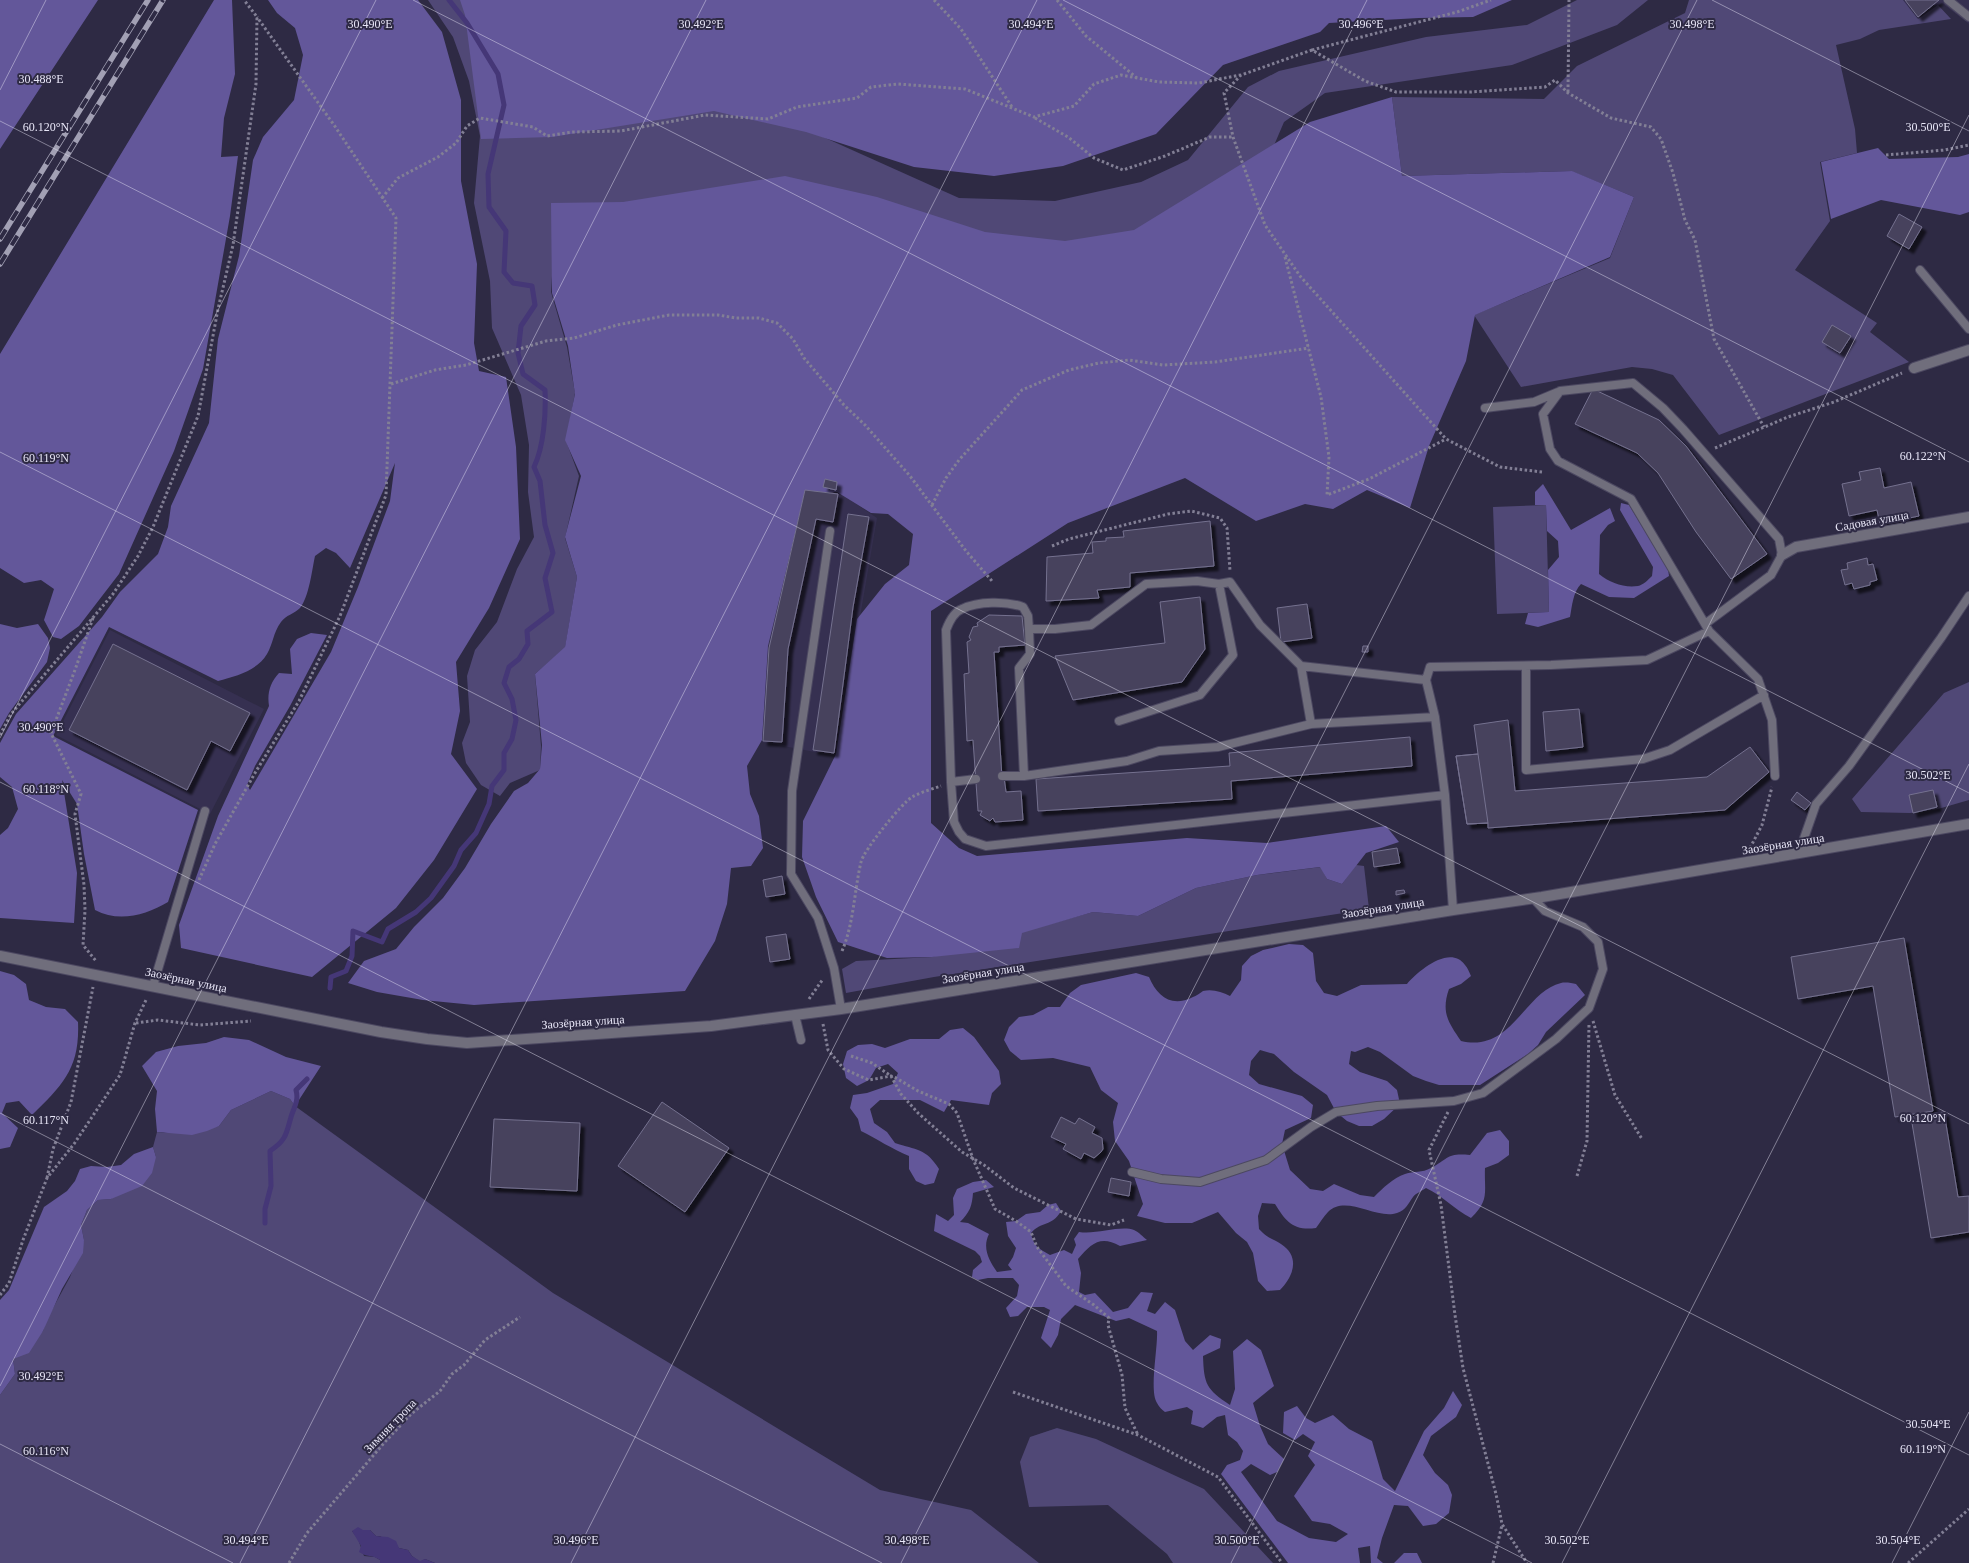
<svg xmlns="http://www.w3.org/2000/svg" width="1969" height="1563" viewBox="0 0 1969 1563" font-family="Georgia,serif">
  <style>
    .built { fill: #363051 }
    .green { fill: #504876 }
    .forest { fill: #63579a }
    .water { fill: #453777 }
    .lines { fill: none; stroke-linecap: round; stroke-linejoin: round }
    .stream { stroke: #453777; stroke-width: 5 }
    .building { fill: #46425d; stroke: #75718f; filter: url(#shadow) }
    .service-casing { stroke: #4c4861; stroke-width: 10 }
    .minor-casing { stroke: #4c4861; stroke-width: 12 }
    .path { stroke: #827f95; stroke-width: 3; stroke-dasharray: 2.5 2.5; stroke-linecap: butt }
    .service { stroke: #706e7c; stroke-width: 8 }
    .minor { stroke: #706e7c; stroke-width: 10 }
    .rail-casing { stroke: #a2a0b4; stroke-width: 5.5 }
    .rail { stroke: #2e2a44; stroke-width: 4; stroke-dasharray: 11; stroke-linecap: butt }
    .ticks { fill: none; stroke: #e8e6f7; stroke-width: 1; stroke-opacity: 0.45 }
    .labels { text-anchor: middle; stroke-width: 4; stroke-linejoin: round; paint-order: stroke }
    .street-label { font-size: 12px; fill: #e8e6f7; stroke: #2e2a44 }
    .ticks-label { font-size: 12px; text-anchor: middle; fill: #e8e6f7; stroke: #2e2a44; stroke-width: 4; stroke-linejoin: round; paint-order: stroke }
  </style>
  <defs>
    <filter id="shadow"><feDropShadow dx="4.5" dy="4.5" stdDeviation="1" flood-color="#0009"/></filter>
  </defs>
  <rect width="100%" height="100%" fill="#2e2a44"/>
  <path class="built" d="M1902,0H1969V24L1942,3L1917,20Z
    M804,488L840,493L877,518L836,756L762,742L767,644Z
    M110,630L264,709L210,814L56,735Z"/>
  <path class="green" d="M428,0H819L763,110L959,198L1055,201L1141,182L1188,160L1248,87L1279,71L1426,37L1527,25L1577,0H1648L1617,25L1512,65L1325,93L1284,122L1237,232L1191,270L553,261L551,292L567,347L575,393L566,441L579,476L565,538L577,577L565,648L535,674L541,746L540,770L510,783L500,796L481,785L466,763L462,743L470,722L467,676L475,650L497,622L517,569L534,537L528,492L529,445L521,395L492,328L490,281L474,203L480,136L469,81L453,37Z
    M1689,0H1903L1918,19L1938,5L1951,19L1879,30L1860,39L1836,45L1855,129L1857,153L1820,162L1830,221L1795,270L1877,323L1870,332L1909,362L1719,435L1673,375L1652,369L1632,367L1521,387L1474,315L1610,258L1634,197L1571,171L1402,176L1392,97L1544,99L1577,66L1685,13Z
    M1546,505L1549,612L1497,614L1493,507Z
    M1969,682V800L1938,809L1910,813L1861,812L1852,799L1944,693Z
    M1356,865L1364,866L1369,909L934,977L846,993L842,969L856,961L932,957L1093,912L1138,916L1196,888L1257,875L1321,867L1327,879L1342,884Z
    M271,1091L290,1099L295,1106L553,1293L880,1490L971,1510L1039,1563H435L425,1559L420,1562L412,1556L408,1550L399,1548L380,1536H376L370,1530L352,1531L358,1539L364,1556L375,1557L380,1560V1563H0V1395L15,1374L13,1359L43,1331L47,1319L70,1277L84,1240L81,1225L87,1210L98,1200L111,1199L156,1157L153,1147L157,1132L164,1133L219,1126L231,1110Z
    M1057,1428L1096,1439L1204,1489L1273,1563H1173L1167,1554L1108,1505L1029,1507L1020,1462L1030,1437Z"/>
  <path class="forest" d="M0,0H98L0,149Z
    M214,0H232L235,74L224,118L221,157L238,156L230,216L203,369L174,451L119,574L79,626L61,639L53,637L44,620L54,589L41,580L24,583L0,568V354Z
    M268,0H418L442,32L461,100V181L477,264L474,343L479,371L506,377L516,447L520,539L489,608L456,662L460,711L451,754L477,789L434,860L396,908L312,977L181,948L179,925L218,816L269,706C267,693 270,683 279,673L292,674L290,649L297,639L311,633L327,635L290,706L255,766L247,785L250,790L331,652L358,587L390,501L395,463L350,568L336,553L326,548L315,556C312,570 309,597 300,608C294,614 286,615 281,622C273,633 273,644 267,654C257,671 236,676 218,681L109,627L53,736L198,810L168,902C146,915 119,923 95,910L84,854L77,804L62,780L77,873L74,923L0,918V835L8,828L18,809L12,787L0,777V743L16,714L102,617L120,592L158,554L168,527L171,506L209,423L218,339L239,256L253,160L263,137L294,100L303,55L295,28L277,13Z
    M460,0H1512L1473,17L1419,18L1329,23L1320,32L1223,65L1156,134L1063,166L994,176L914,167L806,132L714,111L552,137L481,139L465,15Z
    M1392,97L1402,176L1572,171L1634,197L1610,257L1475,315L1466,361L1429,446L1410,508L1367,490L1333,509L1305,504L1256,521L1185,478L1068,523L931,611V823L959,848L977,856L1187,838L1267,843L1386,826L1399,842L1366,853L1342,884L1327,879L1320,867L1257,875L1196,888L1138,916L1093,912L1022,933L1019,948L932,957L887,958L838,942L816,897L802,857L803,821L836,754L857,619L885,584L909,565L913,534L888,514L871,513L837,492H805L768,646L762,740L747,766L750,794L759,816L763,848L751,866L731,868L727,904L715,941L685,991L474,1005L423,1000L377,992L348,983L364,961L396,949L414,927L443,898L465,868L491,824L514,791L528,783L540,769L542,745L535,674L565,647L577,577L565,537L581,476L565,440L575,394L568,346L552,293L551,203L623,202L785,176L877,197L985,232L1065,241L1134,230L1310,122Z
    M1878,148L1889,159L1958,157L1969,154V212L1960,215L1881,200L1831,219L1821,162Z
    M1543,484L1571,530L1610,508L1615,521L1608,525L1600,535L1599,574C1610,583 1624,588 1638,586C1643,585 1648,580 1652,576L1653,567L1620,510L1621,503L1629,505L1668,569L1669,576L1634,598L1609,597L1581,584C1573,592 1572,606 1570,617L1538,627L1525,624L1528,613L1549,612L1548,570L1559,557L1558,541L1547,531L1546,505H1535V492Z
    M0,624L17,628L38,624L48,638L50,648L47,662L9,713L0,729Z
    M1289,944L1303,945L1313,953L1316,981L1324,993L1337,996L1361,985L1407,984C1418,971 1450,944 1465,965C1468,968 1469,972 1471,976L1461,984L1449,989C1441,1012 1448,1022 1461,1041C1512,1053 1524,992 1561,983C1565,982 1572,983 1576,984L1585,995L1546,1032L1538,1045L1528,1054L1480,1085H1439L1426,1081L1413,1076L1380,1052L1368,1047L1355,1052L1351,1051L1349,1064L1360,1072L1387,1081L1397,1090L1400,1104L1384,1119L1372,1126H1359L1347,1121L1336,1112L1327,1095L1294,1072L1274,1054L1260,1050L1251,1061L1249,1075L1259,1084L1302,1096L1313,1105L1311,1118L1285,1130L1282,1144L1290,1170L1310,1189L1323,1191L1334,1184L1360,1195L1374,1197C1383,1188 1393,1178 1405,1174C1414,1171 1422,1173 1431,1168C1450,1158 1446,1153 1470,1155L1487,1133L1500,1130L1509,1141V1155L1498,1163L1485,1168C1484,1192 1490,1200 1471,1218C1454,1209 1443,1196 1426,1188C1422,1191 1416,1193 1413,1197C1408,1204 1406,1210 1397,1213C1376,1220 1346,1194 1328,1212C1323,1217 1320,1223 1316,1228C1294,1231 1286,1222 1275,1204L1262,1203L1258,1216L1259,1229C1268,1239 1272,1238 1281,1244C1301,1257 1293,1277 1280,1290L1267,1291L1258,1281L1253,1253L1247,1242L1236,1233L1218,1212L1192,1223H1165L1137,1216L1143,1204L1129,1161L1115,1141L1113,1122L1118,1103L1101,1090L1090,1067L1053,1058L1021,1060L1010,1051L1004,1040L1009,1027L1019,1017L1033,1015L1048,1007H1060L1070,993L1081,985L1136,973L1149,977C1157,996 1171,1008 1193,997C1196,996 1200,993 1203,991C1213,989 1222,992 1230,996L1241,980L1242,966L1251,956L1263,950Z
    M0,971L14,975L26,984L29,1000L46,1007L65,1009L78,1022C80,1068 63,1085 32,1115L19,1101L6,1103L2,1113L18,1128L10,1147L0,1149Z
    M963,1028L974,1037L999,1071L1001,1084L992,1093L989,1105L951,1100L944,1112L920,1100H880L870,1109L874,1123L887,1132L895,1143C916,1150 926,1148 939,1169L934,1183L925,1185L916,1181L909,1169V1156C892,1149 877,1139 861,1131L858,1119L850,1108L853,1095L867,1093L893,1084L898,1073L888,1064L876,1068L869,1080L857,1086L846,1078L843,1064L847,1051L858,1045L872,1044L885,1048L910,1039H939L950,1030Z
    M224,1037L249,1040L286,1057L321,1066L295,1106L290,1099L271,1091L231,1110L219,1126L207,1131L192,1135L157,1132L155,1109L157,1091L142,1066L156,1052L178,1046L206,1043Z
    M153,1147L156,1157L152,1173L142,1186L111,1199L98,1200L87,1210L81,1225L84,1240L83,1253L62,1289L43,1331L29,1353L13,1359L15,1374L0,1395V1300L9,1290L44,1207L67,1191L75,1181L80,1169L91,1166L107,1167L121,1165L134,1154Z
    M986,1180L994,1187L973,1193C972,1206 970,1212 960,1222L968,1223L989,1234C982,1248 989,1260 997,1272L1012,1270L1008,1265L1013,1257L1016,1248L1008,1236L1006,1222L1016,1221L1026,1214L1040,1212L1048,1205L1056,1203L1061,1211C1052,1227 1041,1221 1031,1233C1033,1246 1039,1249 1050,1255L1064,1250L1072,1254L1076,1245L1074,1239L1079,1232C1096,1235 1120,1225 1134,1230C1139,1232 1143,1237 1147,1240L1120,1246C1100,1235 1091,1244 1078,1259L1081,1273L1079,1292L1085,1295L1095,1293L1113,1312L1128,1308L1141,1292L1153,1293L1147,1311L1155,1314L1165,1302L1175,1310L1185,1341L1193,1350L1210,1335L1221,1339L1220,1348L1203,1356C1204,1384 1206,1389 1230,1405L1235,1389L1233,1351L1247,1339L1261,1350L1274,1386L1253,1403L1260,1426L1268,1444L1284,1459L1277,1472L1270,1475L1251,1464L1241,1472L1277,1521L1309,1538L1336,1542L1348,1534L1330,1524L1312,1521L1294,1496L1315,1465L1308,1456L1315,1442L1303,1434L1295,1440L1283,1433L1284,1412L1297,1406L1306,1418L1315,1423L1333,1415L1349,1429L1372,1441L1383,1479L1395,1491L1424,1431L1444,1408L1453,1391L1462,1405L1456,1417L1431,1436L1423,1455L1435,1473L1448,1485L1452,1495L1449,1513L1436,1524L1423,1526L1408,1506L1394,1505L1382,1538L1377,1558L1383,1563H1371L1370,1546L1358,1548L1360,1563H1288L1221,1474L1227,1465L1240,1460L1243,1451L1237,1442L1228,1435L1225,1415L1217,1417L1203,1428L1191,1424L1193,1411L1187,1407L1165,1412C1162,1410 1159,1407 1157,1403C1149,1391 1158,1348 1157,1331L1129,1318L1116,1321L1075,1305L1061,1319L1058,1335L1051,1348L1041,1338L1050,1310L1044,1307H1027L1018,1316L1010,1317L1006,1308L1017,1296L1019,1285L1013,1278H988L978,1280L972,1277L973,1270L982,1262L980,1256L975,1251L934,1231L936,1214L948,1221L954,1215L953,1198L957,1189L973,1182Z
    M1404,1553H1417L1422,1563H1394Z"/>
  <path class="water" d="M358,1527L363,1530H370L376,1536L388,1537L396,1541L399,1548L408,1550L412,1556L420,1561L425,1559L435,1563H448H380V1560C373,1555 366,1557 359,1552L361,1546L352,1531Z"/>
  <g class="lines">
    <path class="stream" d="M330,988L331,977L346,971L352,956L353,931L382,942L388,929L416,912L431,898L454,866L461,850L476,833L489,804L492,786L504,770V753L512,739L516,720L512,699L504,683L509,667L519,659L528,644L527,631L552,612L545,578L553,553L545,525L540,481L534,467C544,446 546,413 545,390L523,374L518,353L521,326L535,305L532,286L513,283L504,272L506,231L489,207L488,174L504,105L498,74L467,23L449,0
      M265,1223V1209L271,1186L270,1151C286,1140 286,1135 291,1117C294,1107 299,1101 296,1090L307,1079"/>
  </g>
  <path class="building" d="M1905,0H1939L1918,17Z
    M1899,214L1922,227L1909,249L1887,236Z
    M1832,325L1851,336L1840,353L1822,342Z
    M1593,389L1659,420L1686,446L1767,554L1731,579L1696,532L1658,473L1637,453L1575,424Z
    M1880,468L1884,488L1911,482L1919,516L1880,524L1877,510L1849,516L1842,484L1861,480L1859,472Z
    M825,479L837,482L836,490L823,487Z
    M805,490L838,494L833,522L816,519L788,649L782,742L763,741L769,648Z
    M848,514L869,517L853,607L834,753L813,750Z
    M1210,521L1214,566L1130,573V587L1097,590L1099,598L1046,601L1047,557L1093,553L1092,542L1106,541V538L1124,537L1123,531Z
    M1867,558L1868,565L1873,564L1877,580L1870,582V585L1854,589L1852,583L1845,585L1841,570L1848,569L1847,563Z
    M1200,597L1205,649L1182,682L1073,700L1055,656L1165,643L1160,602Z
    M1307,604L1312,638L1281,642L1277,608Z
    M989,615L1022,616L1025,645L999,647V652H994L1002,778L1004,777L1006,792L1021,791L1023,820L995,822L993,818L990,821L980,815L982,811H978L973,740L967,741L964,674L969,673L967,642L971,640L969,637L973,627L978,626L977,623Z
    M113,644L250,713L230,751L211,741L187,790L69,730Z
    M1363,646H1368V652H1362Z
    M1579,709L1583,747L1546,751L1543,712Z
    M1508,720L1515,791L1707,777L1750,747L1769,772L1725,810L1488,828V823L1467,824L1456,756L1478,754L1474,725Z
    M1410,737L1412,766L1231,781L1232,799L1038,811L1036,779L1230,766L1229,753Z
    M1478,754L1488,823L1467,824L1456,756Z
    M1933,790L1937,807L1913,813L1909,795Z
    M1797,792L1811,803L1805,810L1791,800Z
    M1397,848L1400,863L1374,867L1372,852Z
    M782,876L785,894L766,897L763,880Z
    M1404,890L1405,893L1396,895V891Z
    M786,934L790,959L770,962L766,937Z
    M1904,938L1933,1111L1895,1117L1873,986L1798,999L1791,957Z
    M662,1102L729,1148L685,1212L618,1166Z
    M1944,1112L1958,1197L1969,1196V1232L1931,1238L1911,1117Z
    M1061,1117L1075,1124L1079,1118L1095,1127L1092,1133L1102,1138L1103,1149L1101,1152L1094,1158L1084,1153L1081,1159L1063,1149L1066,1144L1051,1137Z
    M494,1119L580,1123L577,1191L490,1187Z
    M1111,1178L1131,1182L1129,1196L1108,1192Z"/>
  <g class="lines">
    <g class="service-casing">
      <path id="service" d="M1948,0L1969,17
        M1920,270L1969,329
        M1485,408L1534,402L1558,392
        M830,531L792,791L791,874L818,918L834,968L841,1009
        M1705,624L1771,575L1782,555L1779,539L1683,429L1663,408L1633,383L1560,391L1543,414L1550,449L1558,461L1631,499L1705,624L1709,631
        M1029,629L1028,616L1023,607C1006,601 978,601 962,609C954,612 949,622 946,630L951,782L954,822L959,832L965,839L986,846L1445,795
        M1301,666L1426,680
        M1526,666V770L1643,759L1670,750L1764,695
        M1119,721L1200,695L1233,655L1219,584
        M1311,724L1301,666L1260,625L1230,582L1219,584L1197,581L1146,584L1091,625L1055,629H1029L1030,654L1019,668L1024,776L1127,761L1159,751L1218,747L1311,724L1435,717
        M1002,776H1024
        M951,782L976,779
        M1802,852V844L1816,804L1849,766L1941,638L1969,596
        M1453,910L1445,795L1435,717L1426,680L1430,667L1551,665L1647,660L1709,631L1758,679L1772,720L1775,776
        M153,986L205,811
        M795,1015L801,1040
        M1132,1172L1161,1179L1200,1182L1266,1160L1311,1127L1336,1112L1377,1106L1454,1101L1483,1093L1556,1039L1589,1008L1603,969L1598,942L1583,927L1545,911L1533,898"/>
    </g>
    <g class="minor-casing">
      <path id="minor" d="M1914,368L1969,350
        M1782,555L1796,547L1969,517
        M0,956L381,1032L427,1039L467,1043L711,1026L841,1009L1453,910L1542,897L1969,824"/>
    </g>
    <path class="path" d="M934,0L961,29L1012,107
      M1057,0L1086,36L1137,78
      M1312,50L1457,12L1491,0
      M1568,92L1569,0
      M1035,118L1068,137L1094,158L1123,170L1165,156L1210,137H1233
      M1886,155L1945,150L1969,145
      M382,198L398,178L438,157L456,143L467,126L480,118L533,127L547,136L572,132L621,131L705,115L768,119L797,107L857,98L871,87L898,84L965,89L1034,117L1074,106L1094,84L1121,75L1159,82L1199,83L1240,75
      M1285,257L1321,397L1329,457L1327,495L1369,479L1446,439
      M391,384L435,370L466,365L546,341L574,338L617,325L669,315H718L736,318H759L777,323L793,339L804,358L844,405L865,425L910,476L966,551L992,581
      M1715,448L1788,417L1834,402L1902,373
      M1542,472L1500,467L1446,439L1300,276L1265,225L1233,137L1224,93L1241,75L1312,50L1365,81L1396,92H1471L1545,87L1555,80L1568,93L1611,118L1651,127L1661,139L1673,173L1685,220L1695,240L1714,339L1764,427
      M932,505L946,478L959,460L1022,390L1069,370L1099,363L1129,360L1163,365L1215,362L1309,348
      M1052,546L1069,539L1168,514L1191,511L1220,518L1227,528L1230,571
      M93,618L75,670L51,733L81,794L75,814L84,885L85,910L83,945L96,961
      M0,735L11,714L113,594L138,556L153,527L198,416L218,309L233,245L256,84L257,17L244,0
      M1750,848L1762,825L1772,787
      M199,880L215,844L255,773L299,701L340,616L386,495L396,218L334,125L257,17
      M842,951C854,923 854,892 861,862C863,851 902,803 912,797C921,792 932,789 941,786
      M809,999L823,979
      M1593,1021L1615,1095L1642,1139
      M136,1023L158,1020L200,1025L251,1021
      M823,1024L828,1050L844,1069L869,1080L891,1076L896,1078L918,1091L949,1104L957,1113L973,1159L995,1209L1016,1221L1031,1232L1037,1247L1066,1286L1094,1305L1109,1318L1108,1325L1122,1375L1125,1408L1138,1435
      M851,1056L872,1063L891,1076L901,1094L918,1113L962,1152L984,1165L1014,1188L1076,1219L1111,1225L1124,1220
      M1448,1112L1429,1150L1441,1205L1455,1315L1463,1368L1496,1494L1502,1524L1527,1563
      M1577,1176L1587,1141L1589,1023
      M47,1178L53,1149L71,1102L93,987
      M0,1295L9,1283L23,1240L47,1178L74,1144L120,1075L135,1023L147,998
      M1013,1392L1138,1435L1218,1477L1282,1563
      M289,1563L307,1533L384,1443L411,1414L440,1391L452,1374L464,1365L485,1340L520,1317
      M1493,1563L1502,1525
      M1908,1563L1969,1509"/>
    <use href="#service" class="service"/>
    <use href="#minor" class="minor"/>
    <g class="rail-casing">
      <path id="rail" d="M0,239L148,0
        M0,264L163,0"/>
    </g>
    <use href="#rail" class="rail"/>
  </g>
  <path class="ticks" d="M413,0L1969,793M1063,0L1969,462M1712,0L1969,131M0,90L46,0M0,121L1969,1124M0,452L1969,1455M0,738L376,0M0,782L1532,1563M0,1113L882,1563M0,1386L706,0M0,1444L233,1563M240,1563L1037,0M571,1563L1367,0M901,1563L1697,0M1231,1563L1969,115M1562,1563L1969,764M1892,1563L1969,1412"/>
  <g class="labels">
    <g class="street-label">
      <text transform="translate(1872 521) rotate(-10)" y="4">Садовая улица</text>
      <text transform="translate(1783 844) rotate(-9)" y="4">Заозёрная улица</text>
      <text transform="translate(1383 908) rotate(-9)" y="4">Заозёрная улица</text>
      <text transform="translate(983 973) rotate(-9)" y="4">Заозёрная улица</text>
      <text transform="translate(186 980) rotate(12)" y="4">Заозёрная улица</text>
      <text transform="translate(583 1022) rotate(-4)" y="4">Заозёрная улица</text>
      <text transform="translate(390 1426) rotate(-46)" y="4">Зимняя тропа</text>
    </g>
  </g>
  <g class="ticks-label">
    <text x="370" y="28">30.490°E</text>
    <text x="701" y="28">30.492°E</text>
    <text x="1031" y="28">30.494°E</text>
    <text x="1361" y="28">30.496°E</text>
    <text x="1692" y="28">30.498°E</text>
    <text x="41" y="83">30.488°E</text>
    <text x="46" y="131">60.120°N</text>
    <text x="1928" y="131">30.500°E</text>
    <text x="1923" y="460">60.122°N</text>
    <text x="46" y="462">60.119°N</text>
    <text x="41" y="731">30.490°E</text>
    <text x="1928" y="779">30.502°E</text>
    <text x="46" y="793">60.118°N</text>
    <text x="1923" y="1122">60.120°N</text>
    <text x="46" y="1124">60.117°N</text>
    <text x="41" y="1380">30.492°E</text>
    <text x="1928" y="1428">30.504°E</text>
    <text x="1923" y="1453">60.119°N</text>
    <text x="46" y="1455">60.116°N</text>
    <text x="246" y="1544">30.494°E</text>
    <text x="576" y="1544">30.496°E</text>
    <text x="907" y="1544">30.498°E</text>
    <text x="1237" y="1544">30.500°E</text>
    <text x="1567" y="1544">30.502°E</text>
    <text x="1898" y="1544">30.504°E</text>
  </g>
</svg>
